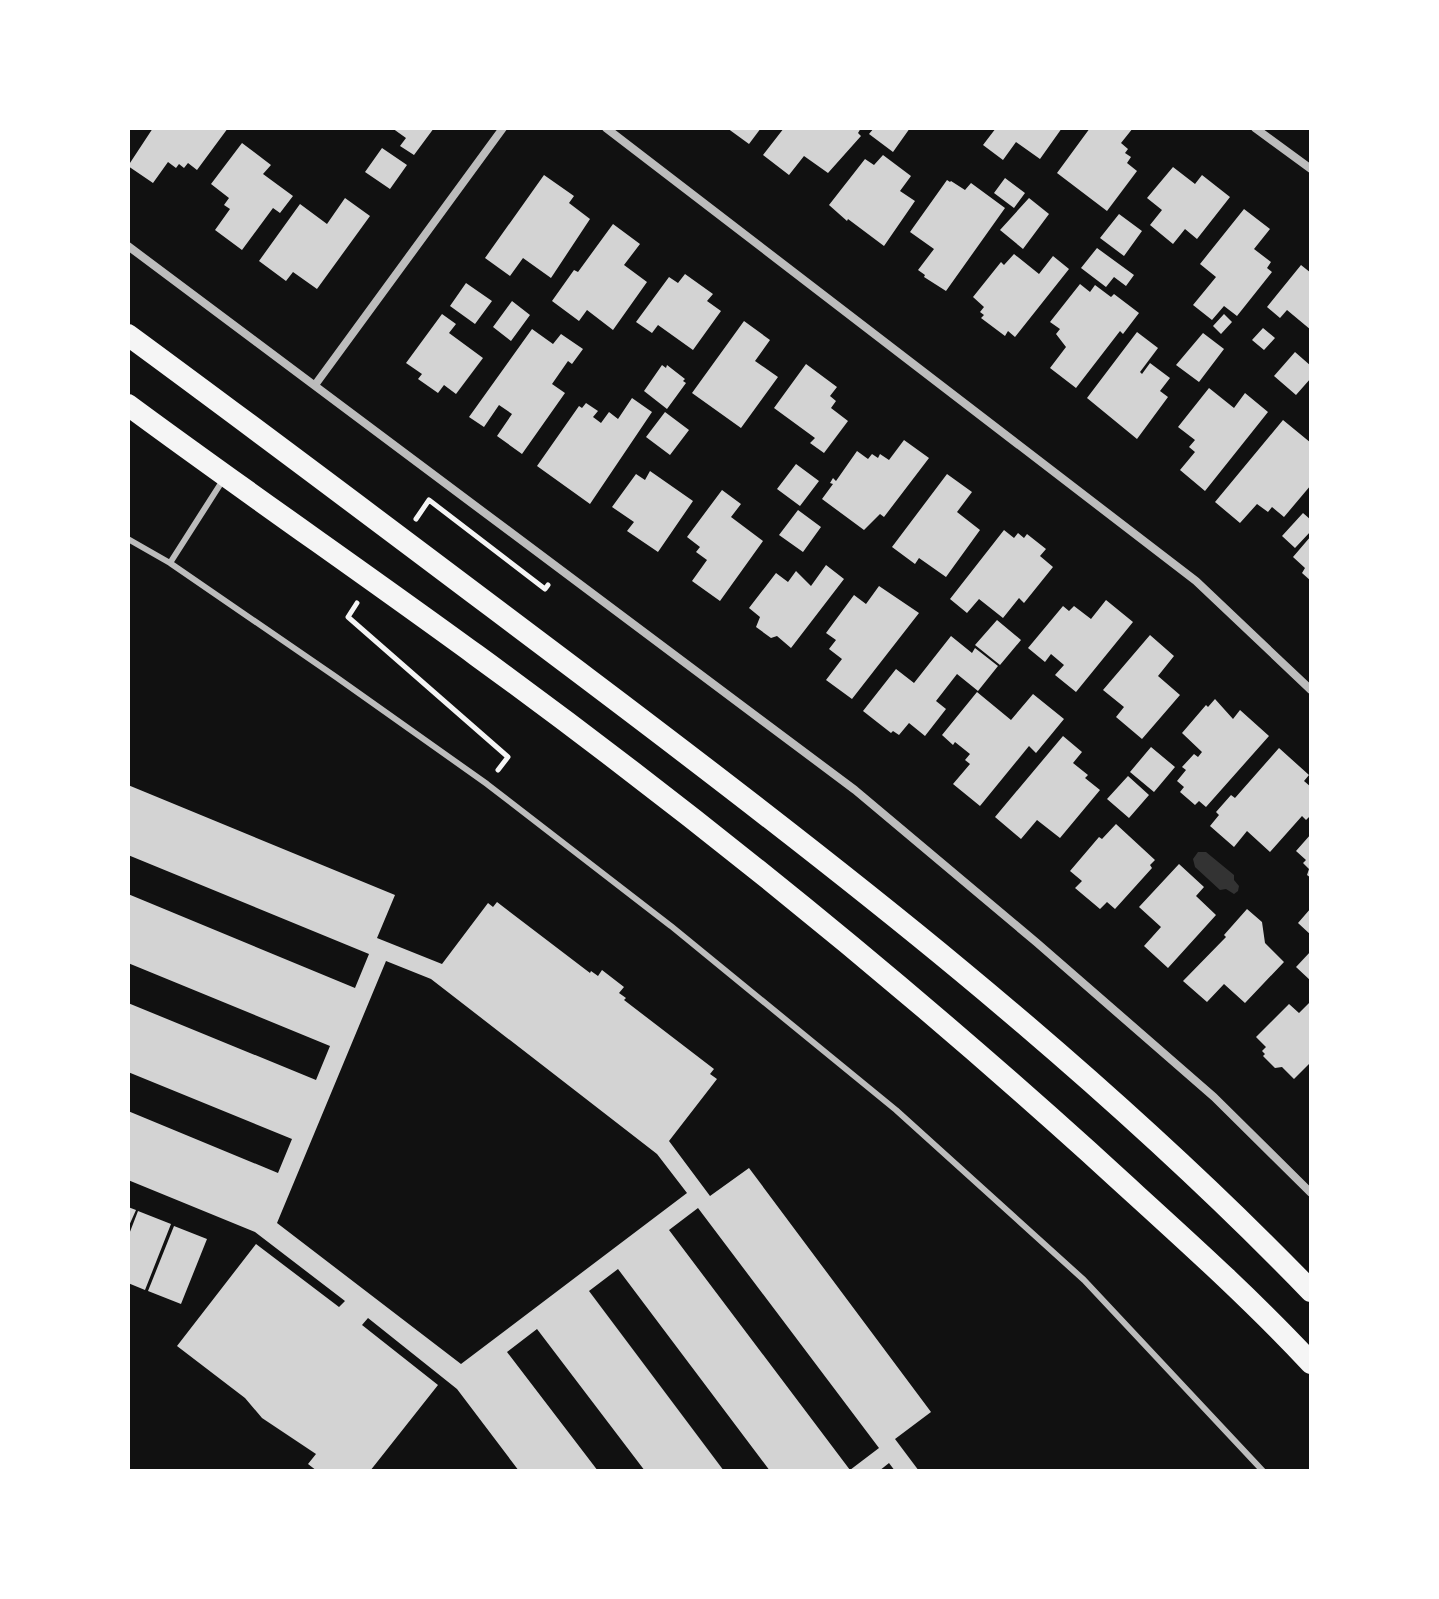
<svg xmlns="http://www.w3.org/2000/svg" width="1439" height="1599" viewBox="0 0 1439 1599" font-family="Cabin,sans-serif">
  <style>
    .water { fill: #333 }
    .building { fill: #d3d3d3; fill-rule: evenodd }
    .lines { fill: none; stroke-linecap: round; stroke-linejoin: round }
    .path { stroke: #f5f5f5; stroke-width: 5 }
    .service { stroke: #bcbcbc; stroke-width: 6 }
    .minor { stroke: #bcbcbc; stroke-width: 8 }
    .trunk { stroke: #f5f5f5; stroke-width: 22 }
  </style>
  <rect width="100%" height="100%" fill="#111"/>
  <path class="water" d="M1198,852H1206L1234,875V880L1239,886L1238,891L1234,894L1226,889L1220,890L1195,867L1193,859Z"/>
  <path class="building" d="M153,128H228L197,170L188,163L184,168L179,164L176,168L168,162L153,183L128,166Z
    M392,128H434L414,155L400,146L406,138Z
    M727,128H761L749,144Z
    M784,128H861L858,133L861,136L828,173L804,156L789,175L763,155Z
    M874,128H910L893,152L869,134Z
    M996,128H1062L1040,159L1016,142L1003,160L983,145Z
    M1090,128H1133L1121,143L1128,149L1125,153L1131,157L1127,163L1137,171L1107,211L1057,173Z
    M242,143L271,165L263,174L293,196L280,213L273,208L242,250L215,230L230,209L224,205L229,198L211,184Z
    M382,148L407,165L390,189L365,172Z
    M883,155L911,176L900,191L915,201L884,246L848,219L847,221L829,205L865,159L874,165Z
    M1173,167L1195,184L1202,175L1230,197L1197,239L1185,229L1173,244L1150,225L1162,210L1147,198Z
    M544,175L574,196L569,203L590,219L551,278L523,258L510,276L485,258Z
    M1005,178L1025,193L1014,208L994,193Z
    M947,180L950,182L951,181L965,190L971,183L1005,208L946,291L924,277L925,275L918,270L934,249L910,232Z
    M345,198L370,216L317,289L293,272L286,281L259,261L300,204L327,224Z
    M1029,198L1049,214L1023,249L1000,230Z
    M1244,209L1270,229L1254,249L1271,262L1267,268L1272,272L1237,316L1224,306L1212,320L1193,305L1216,277L1200,264Z
    M1119,214L1142,231L1124,256L1100,238Z
    M613,224L640,244L624,265L647,282L613,330L587,310L579,321L552,301L574,270L578,272Z
    M1097,248L1134,275L1126,286L1114,277L1106,287L1081,268Z
    M1014,254L1039,274L1053,256L1069,269L1015,337L1008,331L1005,336L981,318L984,315L980,312L984,307L973,297L1001,262L1004,265Z
    M1301,265L1311,273V330L1287,310L1280,318L1267,307Z
    M685,274L713,294L707,301L721,311L693,350L658,325L652,333L636,322L669,277L678,283Z
    M466,283L492,301L475,324L450,306Z
    M1080,284L1090,292L1095,285L1111,297L1114,294L1139,313L1123,334L1120,331L1076,388L1050,368L1066,347L1056,334L1060,329L1050,322Z
    M512,301L530,315L511,341L493,327Z
    M442,314L456,324L449,333L483,358L456,394L444,385L438,393L418,379L422,374L406,363Z
    M1224,314L1232,322L1221,334L1213,326Z
    M744,321L770,340L755,361L778,377L741,428L692,393Z
    M1263,328L1275,338L1264,350L1252,340Z
    M532,329L553,344L561,334L583,349L572,364L568,361L552,384L565,393L522,454L497,436L512,414L499,405L484,427L469,417Z
    M1137,332L1158,348L1140,372L1142,374L1150,363L1170,378L1160,391L1168,397L1137,439L1087,398Z
    M1203,333L1224,349L1199,382L1176,365Z
    M1295,352L1311,366V378L1296,395L1274,376Z
    M806,364L837,387L830,396L836,401L831,408L848,421L824,453L810,443L815,438L774,408Z
    M662,365L666,368L667,365L685,379L683,381L686,383L667,409L644,391Z
    M1209,388L1234,408L1245,393L1268,412L1205,491L1180,470L1195,452L1189,447L1195,440L1178,427Z
    M632,398L652,412L590,504L537,466L579,406L582,408L586,403L598,411L593,417L601,423L609,412L618,419Z
    M665,412L689,430L670,455L646,437Z
    M1283,420L1311,443V485L1284,517L1272,507L1268,512L1257,504L1240,523L1215,502Z
    M904,440L929,458L884,517L880,514L864,530L822,499L833,484L830,483L833,478L836,481L857,451L868,459L872,454L878,458L880,454L889,460Z
    M796,464L819,481L800,506L777,489Z
    M650,471L693,501L658,552L627,531L634,522L612,507L636,474L645,480Z
    M947,474L972,492L957,512L980,530L946,577L919,558L915,564L892,547Z
    M722,490L741,504L731,517L763,541L720,601L692,581L707,560L696,552L700,547L687,537Z
    M798,510L821,527L803,552L779,535Z
    M1303,513L1311,520V531L1295,548L1282,536Z
    M1004,530L1014,538L1018,533L1024,538L1027,534L1046,549L1040,556L1053,567L1024,603L1019,598L1003,618L979,599L967,613L950,599Z
    M1311,536V581L1302,573L1305,568L1293,557Z
    M826,565L844,579L791,648L777,636L771,638L756,627L760,617L749,608L776,573L788,582L796,571L811,586Z
    M879,586L919,613L852,699L826,680L842,659L829,649L836,640L826,633L854,595L866,604Z
    M1106,600L1133,622L1076,692L1055,675L1064,665L1051,654L1045,662L1028,648L1063,606L1069,611L1074,606L1091,619Z
    M997,620L1021,640L1000,665L975,645Z
    M1150,635L1174,656L1158,676L1180,695L1142,739L1116,717L1124,707L1103,690Z
    M951,636L972,653L975,648L998,666L978,691L957,674L936,701L946,709L925,736L909,723L899,735L893,731L891,733L863,711L896,669L914,683Z
    M977,692L1011,720L1033,694L1064,719L1036,753L1029,746L980,806L953,784L970,764L965,760L970,754L955,742L953,745L942,735Z
    M1215,699L1233,719L1240,710L1269,736L1206,807L1199,801L1195,805L1180,792L1184,787L1177,781L1186,770L1182,767L1194,754L1198,757L1202,752L1182,733L1206,705L1208,707Z
    M1063,736L1082,752L1073,763L1088,775L1085,778L1100,790L1060,838L1037,820L1021,839L995,817Z
    M1151,747L1175,767L1154,792L1130,772Z
    M1279,748L1309,775L1304,781L1311,787V815L1306,820L1302,816L1270,852L1247,831L1234,847L1210,826L1219,815L1216,812L1231,795L1235,798Z
    M1128,776L1149,795L1129,818L1107,799Z
    M128,785L395,895L377,938L442,964L488,903L493,907L497,902L590,973L591,971L598,976L602,970L624,987L619,993L626,998L624,1000L714,1069L710,1074L717,1079L669,1141L710,1196L749,1168L931,1412L895,1439L919,1471H895L889,1463L879,1471H770L618,1269L589,1291L724,1471H645L537,1329L507,1352L598,1471H519L457,1389L368,1318L362,1325L438,1385L370,1471H317L308,1464L316,1454L262,1418L245,1398L177,1346L256,1244L339,1307L345,1301L255,1232L128,1180V1111L278,1173L292,1139L128,1072V1003L316,1080L330,1046L128,963V894L355,988L369,954L128,855ZM386,961L431,979L657,1154L687,1193L461,1364L277,1223ZM698,1208L879,1448L850,1470L669,1230Z
    M1116,824L1155,860L1150,865L1152,868L1115,909L1107,902L1100,909L1075,888L1082,881L1070,871L1099,837L1102,839Z
    M1311,834V878L1307,875L1309,869L1303,863L1306,860L1296,851Z
    M1179,864L1204,887L1196,896L1216,915L1168,968L1144,946L1161,927L1139,907Z
    M1311,908V935L1298,923Z
    M1247,909L1262,922L1265,943L1284,962L1245,1003L1224,984L1207,1002L1183,981L1226,937L1224,935Z
    M1311,951V981L1296,967Z
    M1311,1001V1062L1294,1079L1282,1067L1275,1068L1263,1056L1265,1054L1262,1051L1266,1047L1256,1037L1289,1004L1299,1013Z
    M128,1207L136,1210L128,1228Z
    M138,1211L171,1224L145,1290L128,1283V1237Z
    M174,1226L207,1239L181,1304L148,1291Z"/>
  <g class="lines">
    <path class="path" d="M416,519L429,500L545,589L548,585
      M357,603L348,617L508,757L498,770"/>
    <path class="service" d="M128,539L170,563L336,677L487,784L671,926L896,1110L1084,1280L1263,1471
      M170,563L223,480"/>
    <path class="minor" d="M606,128L1196,581L1311,690
      M1255,128L1311,169
      M128,246L855,790L1036,942L1214,1097L1311,1193
      M315,385L503,128"/>
    <path class="trunk" d="M128,335C282,448 435,564 588,679C840,869 1091,1064 1311,1291
      M128,405C243,490 361,571 476,655C689,810 894,976 1089,1152C1164,1221 1241,1288 1311,1363"/>
  </g>
  <rect width="1439" height="1599" fill="none" stroke="#ffffff" stroke-width="260"/>
</svg>
